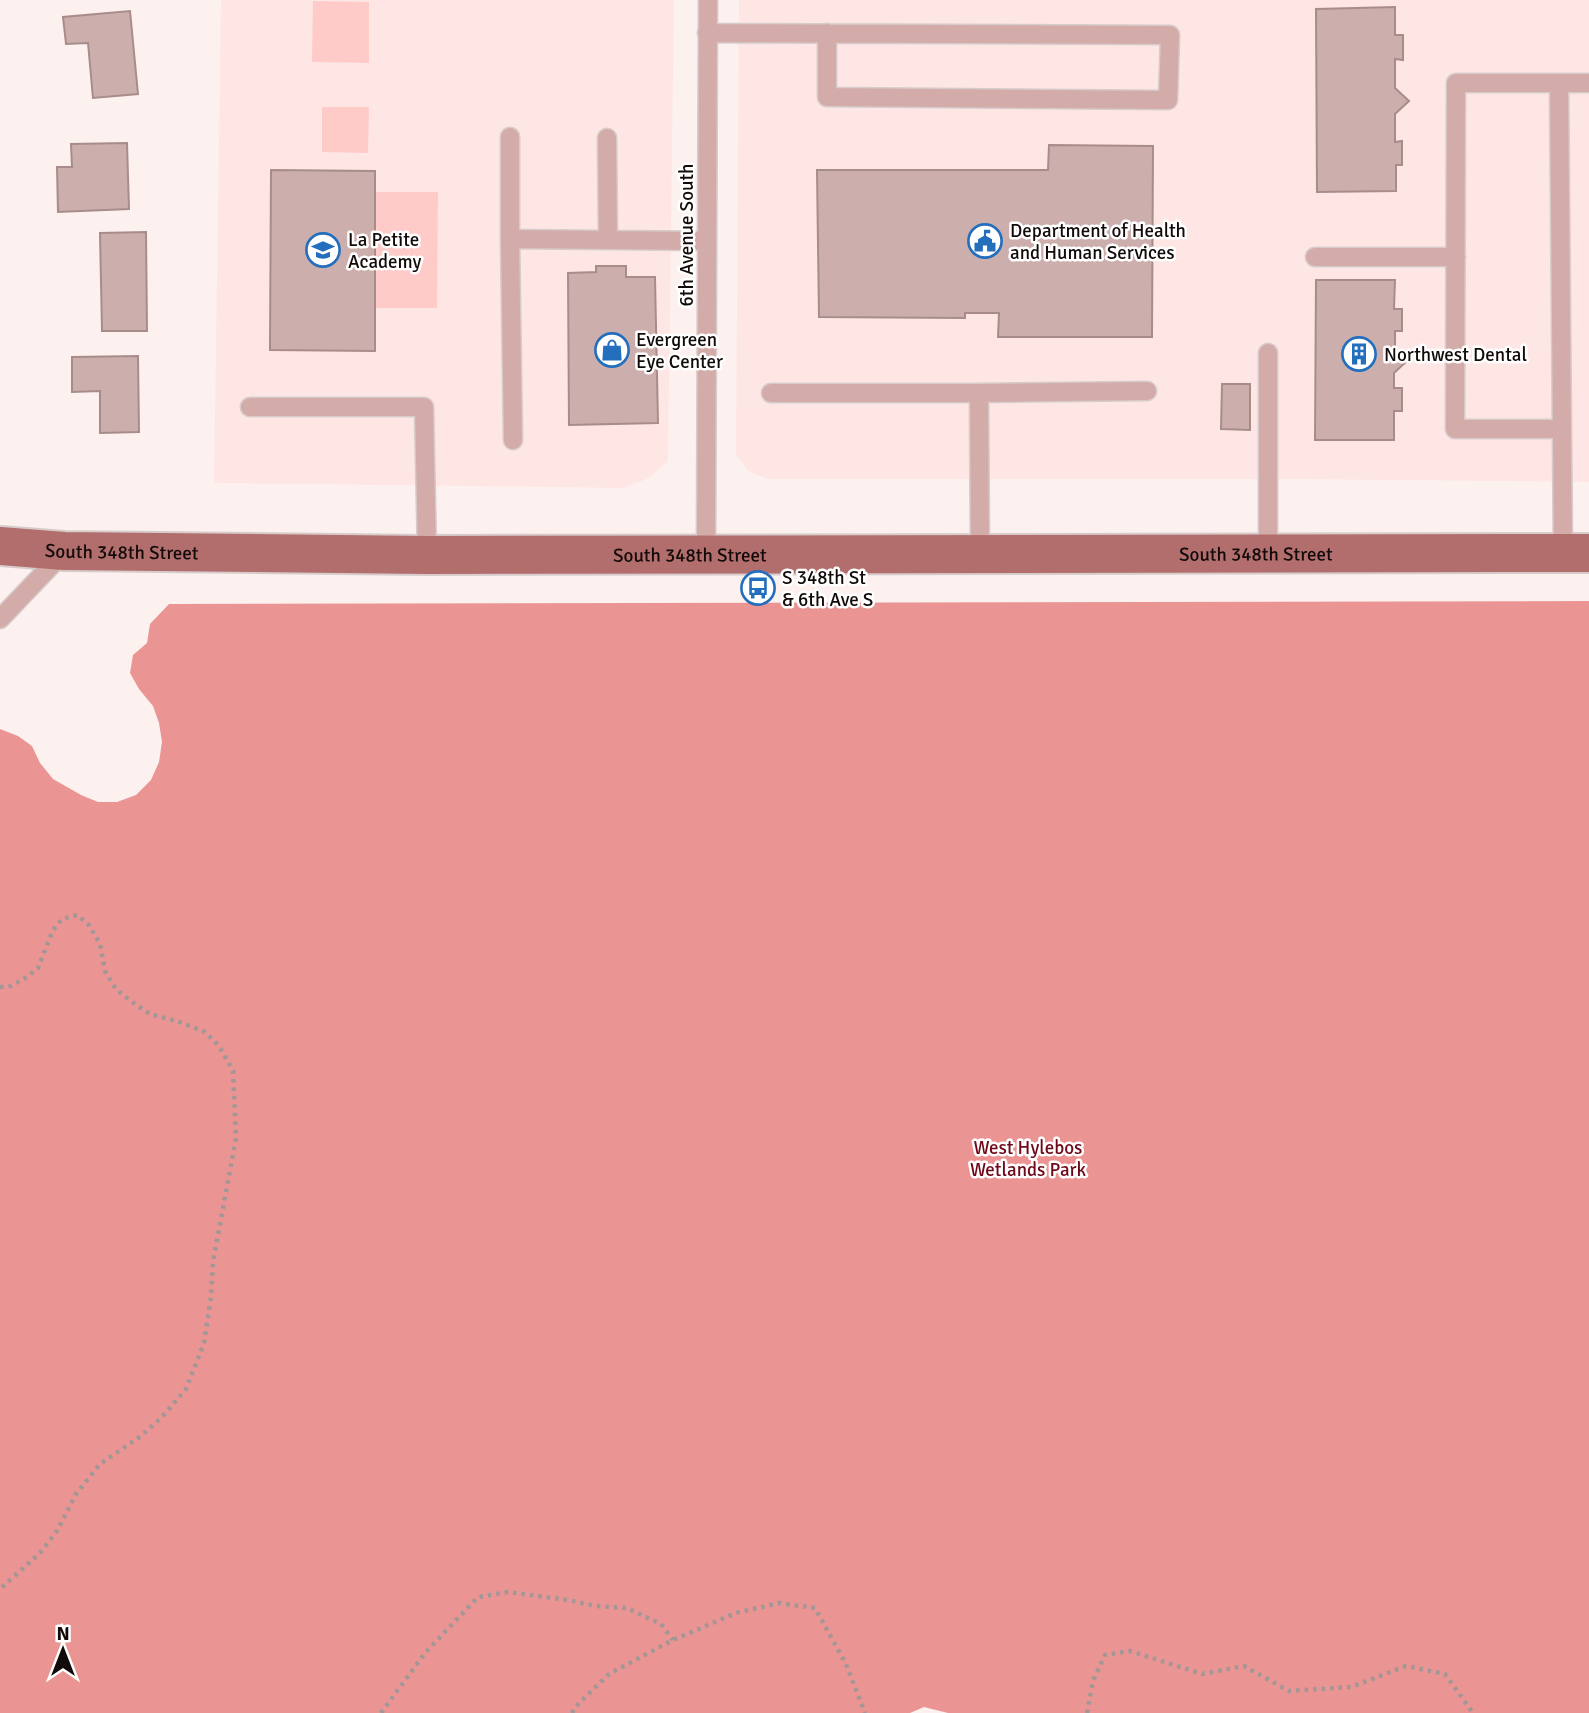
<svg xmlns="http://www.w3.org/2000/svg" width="1589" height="1713" viewBox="0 0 1589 1713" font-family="Signika,sans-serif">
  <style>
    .built { fill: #fee6e4 }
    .green { fill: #fecbc9 }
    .forest { fill: #ea9593 }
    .building { fill: #ccafad; stroke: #a88c8a; stroke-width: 2 }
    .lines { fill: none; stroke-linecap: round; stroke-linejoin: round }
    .service-casing { stroke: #d7cccb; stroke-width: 21 }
    .primary-casing { stroke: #d7cccb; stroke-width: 42 }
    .path { stroke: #a29796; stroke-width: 4.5; stroke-dasharray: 3.5 5; stroke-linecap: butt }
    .service { stroke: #d3acaa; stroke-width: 18 }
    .primary { stroke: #b26e6c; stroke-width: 38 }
    .labels { text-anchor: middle; stroke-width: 5; stroke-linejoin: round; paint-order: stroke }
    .poi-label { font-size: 19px; fill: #120909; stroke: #fff; text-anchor: start }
    .street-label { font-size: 19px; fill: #120909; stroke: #fff }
    .park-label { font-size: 19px; fill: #6f0819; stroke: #fff }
  </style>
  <rect width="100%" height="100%" fill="#fdf1f0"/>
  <path class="built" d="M221,0H674L668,461L649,478L624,488L214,483Z
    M739,0H1589V482L1289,479H768L748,471L736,454Z"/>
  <path class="green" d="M313,1L369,2V63L312,62Z
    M322,107H369L368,153L322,152Z
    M375,192H438L437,308H375Z"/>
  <path class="forest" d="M1589,601V1713H948L924,1707L910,1713H0V729L18,736L32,746L40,763L53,779L81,795L98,802H117L136,795L151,780L159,762L162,742L159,723L153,706L139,689L130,673L133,655L147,643L150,624L169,604Z"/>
  <path class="building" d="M1395,7V35H1403V60L1395,59V88L1409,101L1395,114V142L1402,141V165H1396V191L1317,192L1316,9Z
    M130,11L138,94L93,98L88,43L66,44L63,17Z
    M127,143L129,209L58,212L57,167H72L71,144Z
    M1049,145L1153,146L1152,337H998L999,313H965V318L819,317L817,170H1048Z
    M271,170L375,171V351L270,350Z
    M146,232L147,331H102L100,233Z
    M596,266H626V277H655L658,423L569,425L568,273L596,272Z
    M1316,280H1395L1394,309H1402V331H1395V348L1408,360L1394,373V388H1402V411H1394V440H1315Z
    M138,356L139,432L100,433V391L72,392V357Z
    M1222,384H1250V430L1221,429Z"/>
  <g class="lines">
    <g class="service-casing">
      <path id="service" d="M707,33L1170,35L1168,100L827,97V33
        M1559,83H1456L1455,429H1562
        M510,137V239
        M607,138L608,240
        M1315,257H1456
        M1268,353V554
        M771,393H979
        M250,407H424L427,555
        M513,440L510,239L707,241
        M980,554L979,393L1147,391
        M1563,554L1559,83H1589
        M706,555L708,0
        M0,619L63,553"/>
    </g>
    <g class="primary-casing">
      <g id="primary">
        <path id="s1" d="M0,546L64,551L427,555L1589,553"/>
      </g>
    </g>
    <path class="path" d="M0,987L11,986L27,977L38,968L53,930L62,919L77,915L89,925L100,944L105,971L116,989L132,1002L150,1014L180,1022L205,1032L219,1046L233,1071L236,1138L213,1262L211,1297L204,1343L186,1389L162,1417L141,1436L100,1464L76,1494L57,1531L39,1554L0,1589
      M381,1713L425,1653L478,1597L508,1592L568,1600L595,1606L627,1608L661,1624L673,1640
      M572,1713L575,1707L609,1674L673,1640L736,1613L779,1603L815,1608L846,1664L865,1713
      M1087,1713L1093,1681L1105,1655L1130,1651L1202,1674L1244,1666L1289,1691L1351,1687L1406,1666L1445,1674L1473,1713"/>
    <use href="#service" class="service"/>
    <use href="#primary" class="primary"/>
  </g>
  <defs>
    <g id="civic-ring" transform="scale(1.75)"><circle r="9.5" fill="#fff" stroke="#246ebe" stroke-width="1.5"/><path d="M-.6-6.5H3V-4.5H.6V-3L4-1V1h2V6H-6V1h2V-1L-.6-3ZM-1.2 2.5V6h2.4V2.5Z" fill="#246ebe"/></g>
    <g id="school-ring" transform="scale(1.75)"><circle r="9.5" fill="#fff" stroke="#246ebe" stroke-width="1.5"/><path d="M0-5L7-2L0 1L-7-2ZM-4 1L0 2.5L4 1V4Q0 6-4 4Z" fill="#246ebe"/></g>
    <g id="shop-ring" transform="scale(1.75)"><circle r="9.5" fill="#fff" stroke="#246ebe" stroke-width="1.5"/><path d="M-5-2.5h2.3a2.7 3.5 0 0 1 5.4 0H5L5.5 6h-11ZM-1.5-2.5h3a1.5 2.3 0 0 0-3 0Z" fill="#246ebe"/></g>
    <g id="building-ring" transform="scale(1.75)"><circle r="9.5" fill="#fff" stroke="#246ebe" stroke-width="1.5"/><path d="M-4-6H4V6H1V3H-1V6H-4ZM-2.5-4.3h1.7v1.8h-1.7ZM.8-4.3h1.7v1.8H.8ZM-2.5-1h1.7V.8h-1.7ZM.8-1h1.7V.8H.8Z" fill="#246ebe"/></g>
    <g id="bus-ring" transform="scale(1.75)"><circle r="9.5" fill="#fff" stroke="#246ebe" stroke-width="1.5"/><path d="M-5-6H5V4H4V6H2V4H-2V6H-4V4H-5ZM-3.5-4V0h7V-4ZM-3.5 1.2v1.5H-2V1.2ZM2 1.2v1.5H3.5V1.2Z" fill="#246ebe"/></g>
  </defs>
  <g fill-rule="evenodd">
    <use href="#civic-ring" x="985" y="241"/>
    <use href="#school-ring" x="323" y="250"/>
    <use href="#shop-ring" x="612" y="350"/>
    <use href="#building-ring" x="1359" y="354"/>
    <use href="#bus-ring" x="758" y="588"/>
  </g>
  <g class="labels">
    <g class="poi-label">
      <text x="1010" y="237">Department of Health<tspan x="1010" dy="22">and Human Services</tspan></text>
      <text x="348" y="246">La Petite<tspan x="348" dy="22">Academy</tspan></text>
      <text x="636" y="346">Evergreen<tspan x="636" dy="22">Eye Center</tspan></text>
      <text x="1384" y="361">Northwest Dental</text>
      <text x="782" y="584">S 348th St<tspan x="782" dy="22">&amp; 6th Ave S</tspan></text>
    </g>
    <g class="street-label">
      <text transform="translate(686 235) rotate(-90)" y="7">6th Avenue South</text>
      <text dy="7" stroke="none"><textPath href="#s1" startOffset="122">South 348th Street</textPath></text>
      <text dy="7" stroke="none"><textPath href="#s1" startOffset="1256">South 348th Street</textPath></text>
      <text dy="7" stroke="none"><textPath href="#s1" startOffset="690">South 348th Street</textPath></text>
    </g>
    <g class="park-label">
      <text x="1028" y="1154">West Hylebos<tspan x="1028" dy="22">Wetlands Park</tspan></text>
    </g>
  </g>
  <g transform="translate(63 1650)" stroke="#ffffff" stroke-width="5" paint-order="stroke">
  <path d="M0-5L12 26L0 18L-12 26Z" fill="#120909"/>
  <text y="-10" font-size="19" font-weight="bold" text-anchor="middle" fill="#120909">N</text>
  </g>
</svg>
